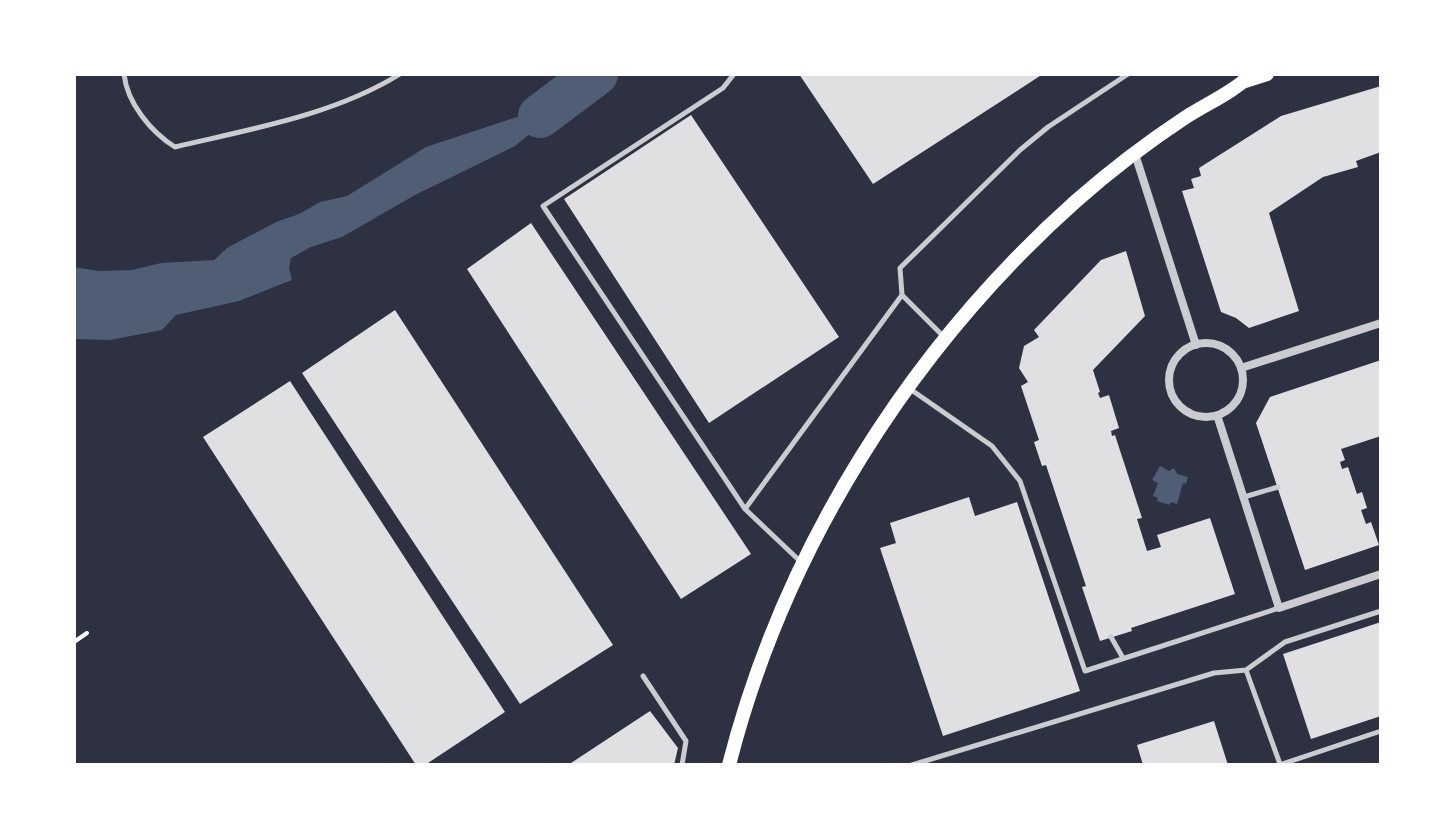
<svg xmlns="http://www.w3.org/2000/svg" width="1455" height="839" viewBox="0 0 1455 839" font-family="'DejaVu Sans',sans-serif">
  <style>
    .water { fill: #4f5d75 }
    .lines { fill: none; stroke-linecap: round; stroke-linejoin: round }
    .river { stroke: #4f5d75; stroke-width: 44 }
    .building { fill: #e0e0e3 }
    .path { stroke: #fff; stroke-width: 4 }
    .service { stroke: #caccd0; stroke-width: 5 }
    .minor { stroke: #caccd0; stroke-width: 8 }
    .secondary { stroke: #fff; stroke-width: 14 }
  </style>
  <rect width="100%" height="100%" fill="#2d3142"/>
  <path class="water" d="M588,79L563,107L515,146L415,195L342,237L311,247L291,258L289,268L292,280L239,301L176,315L162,330L110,340L74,339V267L98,271L132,270L161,263L214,260L227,248L276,222L299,214L320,202L347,196L426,147L523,115Z
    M1160,466L1169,471L1174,468L1177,474L1188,477L1186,484L1183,483L1177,504L1171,502L1169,505L1157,501L1158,498L1153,496L1158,483L1152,480Z"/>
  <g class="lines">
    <path class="river" d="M540,116L596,74"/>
  </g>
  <path class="building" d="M799,74H1043L873,184Z
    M1381,86V152L1356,161L1358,167L1323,177L1269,213L1299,311L1249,328L1236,318L1221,312L1182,191L1194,188L1191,179L1201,176L1199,168L1281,116Z
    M691,115L839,337L709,423L564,199Z
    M531,223L751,554L681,599L467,269Z
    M1126,251L1145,316L1093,370L1100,392L1098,393L1100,398L1109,395L1119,428L1111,431L1112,436L1115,435L1142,518L1137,519L1147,551L1161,547L1157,535L1210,518L1235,594L1131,628L1132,631L1100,641L1082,587L1086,586L1046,465L1042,466L1034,442L1039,440L1021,386L1028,382L1019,368L1024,346L1039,337L1034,330L1101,260Z
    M395,310L613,645L520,704L302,373Z
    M1381,360V436L1341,449L1345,460L1340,462L1342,469L1348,467L1357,494L1362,492L1367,508L1361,510L1366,524L1371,522L1379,545L1305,570L1256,423L1270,397Z
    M290,381L505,712L425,765H416L203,437Z
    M969,497L975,516L1017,502L1080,691L943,736L880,548L896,543L890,523Z
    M1381,622V716L1311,739L1283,654Z
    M650,711L678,748L674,765H568Z
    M1214,721L1228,765H1143L1137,745Z"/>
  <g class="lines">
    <path class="path" d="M74,642L87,633"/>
    <path class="service" d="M124,74C127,103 151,132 175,147C251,129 334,115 400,74
      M734,74L723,88L543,206L745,509L802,563
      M902,295L944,337
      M910,389L992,446L1020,481L1085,671L1279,608
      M1244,497L1278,487
      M745,509L902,295L900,268L1020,150L1048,127L1128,74
      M1111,637L1123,658
      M1246,670L1280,764
      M643,676L686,741L682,765
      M912,765L1214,673L1246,670L1285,642L1381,611
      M1279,765L1381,731"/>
    <path class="minor" d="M1135,154L1196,345
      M1169 380a37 37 0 1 1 74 0a37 37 0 1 1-74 0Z
      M1241,368L1381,323
      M1217,415L1279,608L1381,574"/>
    <path class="secondary" d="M1245,81L1267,74
      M729,765C784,549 910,349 1076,201C1110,171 1148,142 1186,117C1208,103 1233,92 1252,74"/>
  </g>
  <rect width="1455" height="839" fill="none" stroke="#ffffff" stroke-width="152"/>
</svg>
